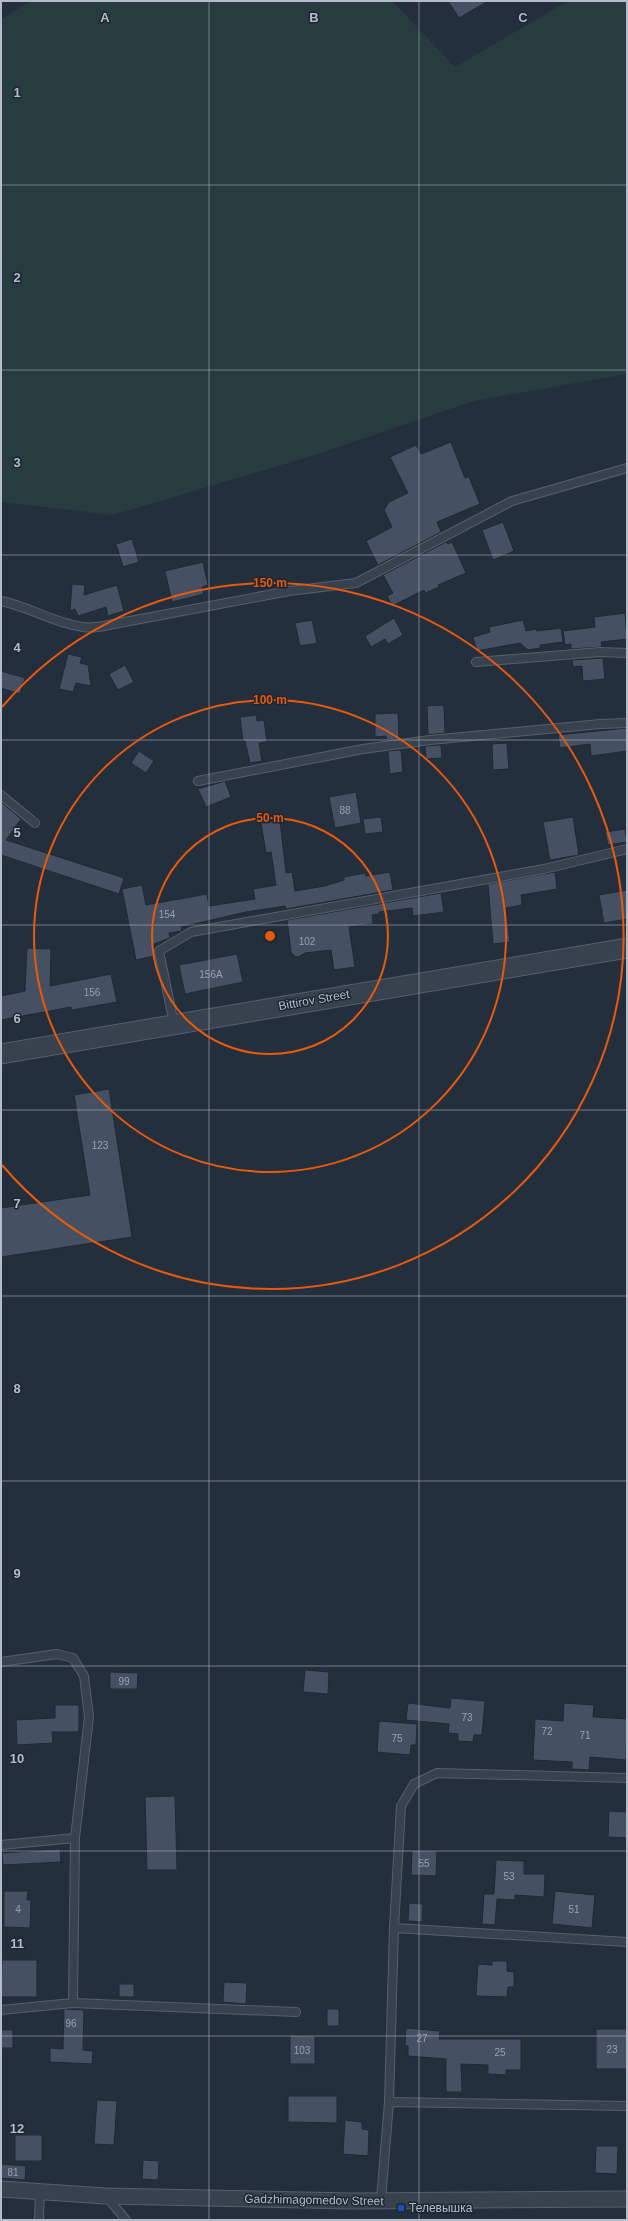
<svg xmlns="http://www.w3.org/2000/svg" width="628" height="2221" viewBox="0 0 628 2221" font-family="Helvetica,sans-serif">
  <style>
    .green { fill: #263c3f }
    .building { fill: #455162; stroke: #1f2835 }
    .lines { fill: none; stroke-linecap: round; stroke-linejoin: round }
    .service-casing { stroke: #565f6c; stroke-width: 10 }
    .minor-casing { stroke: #565f6c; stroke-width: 17 }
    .tertiary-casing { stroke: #565f6c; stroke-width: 21 }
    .service { stroke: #38414e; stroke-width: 8 }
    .minor { stroke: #38414e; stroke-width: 15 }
    .tertiary { stroke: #38414e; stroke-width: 19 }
    .grid { fill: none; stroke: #b4bcc9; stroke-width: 1; stroke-opacity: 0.55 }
    .ring { fill: none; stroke: #e8590c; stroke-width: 2 }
    .transit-dot { fill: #1a4fb4; stroke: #1d2633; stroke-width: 1.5 }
    .labels { text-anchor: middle; stroke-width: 3; stroke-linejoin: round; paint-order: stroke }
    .number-label { font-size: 10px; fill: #98a1af }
    .street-label { font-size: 12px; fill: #b4bcc9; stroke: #1d2633 }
    .poi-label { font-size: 12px; fill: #b4bcc9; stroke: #1d2633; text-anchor: start }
    .grid-label { font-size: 13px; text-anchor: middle; font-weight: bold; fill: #b4bcc9; stroke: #1d2633; stroke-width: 3; stroke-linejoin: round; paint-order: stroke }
    .centre { fill: #e8590c; stroke: #1d2633; stroke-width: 2 }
    .ring-label { font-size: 12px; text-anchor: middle; font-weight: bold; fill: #e8590c; stroke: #1d2633; stroke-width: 3; stroke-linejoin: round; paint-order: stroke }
  </style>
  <rect width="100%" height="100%" fill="#242f3e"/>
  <path class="green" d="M30,1H392L455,67L568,1H627V374L474,401L312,456L113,515L1,502V20Z"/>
  <path class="building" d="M448,1H488L459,18Z
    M451,442L465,478L469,477L480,504L437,522L441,532L378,565L366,541L392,527L384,510L389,502L408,493L390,457L416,445L421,454Z
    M503,522L514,551L493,560L482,530Z
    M132,539L139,562L123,567L116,544Z
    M446,542L448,544L452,542L466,573L438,585L439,587L425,593L424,590L392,606L387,596L393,593L383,575Z
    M203,562L208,585L202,587L204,594L172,602L165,571Z
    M72,584L85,585L84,595L117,585L124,611L108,616L106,607L78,616L75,609L70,611Z
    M625,613L627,639L601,642L602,647L571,649V644L565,645L563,631L595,627L594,617Z
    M394,618L403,635L388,644L385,639L371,647L365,636Z
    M312,620L317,643L300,646L295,623Z
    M523,620L526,631L536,629L537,631L561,628L563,642L540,645V648L528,650L520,643L477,651L473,637L490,632L489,627Z
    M68,654L82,657L80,663L88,665L91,686L76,683L73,692L59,689Z
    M603,658L605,679L583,681L582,666L573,667L572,660Z
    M125,665L134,682L118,690L109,674Z
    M1,671L25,678L20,694L1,688Z
    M444,705L445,733L428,735L427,706Z
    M398,713L399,739L386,740V736L375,737V714Z
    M256,715L257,721L264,720L267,742L259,743L262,761L250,763L245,741H243L240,717Z
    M627,728V751L591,756L590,744L560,748L558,735Z
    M507,743L509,769L493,770L492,744Z
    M441,745L442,758L426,759L425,746Z
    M401,750L403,772L390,774L388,751Z
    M139,751L154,761L146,773L131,763Z
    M225,781L231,797L206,807L198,789Z
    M356,792L361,823L335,828L329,797Z
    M1,802L21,819L6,840L124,878L119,894L1,855Z
    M381,817L383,832L365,834L363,819Z
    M573,817L579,855L550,860L543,822Z
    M280,821L286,873L292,872L295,891L325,886L344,880V877L365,873L366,876L390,872L393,890L286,909L285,906L246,912L181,927L182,931L169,933L170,938L154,944V956L136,960L122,889L142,885L146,905L207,894L209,906L255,899L253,889L276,885L271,852L266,853L261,823Z
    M625,829L627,842L608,845L605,832Z
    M555,872L557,889L521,895L522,905L506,908L510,942L493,944L488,884Z
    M627,890V919L604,923L599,895Z
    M441,893L444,912L413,916L412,908L379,912V914L372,915L373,924L349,927L355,967L334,970L331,950L305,953L298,957L294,956L291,952L287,920Z
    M27,948L51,949L50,986L111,974L117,1002L72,1010L71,1007L1,1020V996L25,991Z
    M237,954L243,982L185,994L179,965Z
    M109,1089L132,1237L1,1257V1208L90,1195L74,1095Z
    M305,1670L329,1672L328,1694L303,1692Z
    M110,1672L138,1673L137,1689H110Z
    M451,1698L485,1701L482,1735H474L473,1742L458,1741V1734L448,1733L449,1724L406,1720L408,1703L450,1708Z
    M564,1703L594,1705L593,1717L627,1719L626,1760L590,1757L589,1770L572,1769V1762L533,1760L535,1719L563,1721Z
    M55,1705H79V1732H52L53,1743L17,1745L16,1720L55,1718Z
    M379,1721L417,1724L416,1745H411L410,1755L377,1752Z
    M175,1796L177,1870H147L145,1797Z
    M609,1811L627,1812V1838L608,1837Z
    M60,1849L61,1862L3,1865L2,1853Z
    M412,1850L437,1851L436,1876L411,1875Z
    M496,1860L524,1861V1874H545L544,1897L515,1895V1900L497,1899L495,1925L482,1924L484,1894H494Z
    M4,1891H28L27,1900H31L30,1928L4,1927Z
    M555,1891L595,1895L592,1928L552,1924Z
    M409,1903L423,1904L422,1922L408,1921Z
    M2,1960H37V1997H1Z
    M492,1961H507V1971L514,1972V1987H508L507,1997L476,1996L478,1964L492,1965Z
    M224,1982L247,1983L246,2004L223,2002Z
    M119,1984H134V1997H119Z
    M64,2009L84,2010L83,2050L93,2051L92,2064L50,2062V2048L63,2049Z
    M327,2009H339V2026H327Z
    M406,2028L440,2031L439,2039H521V2070H506V2075L488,2074V2065L461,2064L462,2092H446V2059L408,2056V2046H405Z
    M596,2029H627V2069H596Z
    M1,2030H13V2048H1Z
    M290,2035L315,2036V2064H290Z
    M288,2096H337V2123L288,2122Z
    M97,2100L117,2101L114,2145L94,2144Z
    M345,2120L362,2122V2129L369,2130L368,2156L343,2154Z
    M15,2135H42V2161H15Z
    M596,2146H618L617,2174L595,2173Z
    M143,2160L159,2161L158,2180L142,2179Z
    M1,2164L26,2166L25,2180L1,2178Z"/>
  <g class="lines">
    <g class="service-casing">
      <path id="service" d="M1,601C30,607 54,623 83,627C92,629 104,626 114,624L289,591L356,583L512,501L627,468
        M476,662L600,652L627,653
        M198,781L363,749L430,740L600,724L627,723
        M1,795L35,823
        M174,1024L159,951L191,932L544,869L627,849
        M1,1662L57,1654L73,1658L84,1676L89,1717L75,1838L73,2003L1,2010
        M1,1845L75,1838
        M394,1928L627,1942
        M73,2003L296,2012
        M389,2102L627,2106
        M106,2196L126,2220
        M381,2200L389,2102L394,1928L401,1806L414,1784L437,1773L627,1778
        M39,2220L40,2190"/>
    </g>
    <g class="minor-casing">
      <path id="minor" d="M1,2189L105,2196L353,2201L627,2199"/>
    </g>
    <g class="tertiary-casing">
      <path id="tertiary" d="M1,1054L627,948"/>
    </g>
    <use href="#service" class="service"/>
    <use href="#minor" class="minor"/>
    <use href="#tertiary" class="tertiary"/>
  </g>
  <path class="grid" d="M209,1V2220M419,1V2220M1,185H627M1,370H627M1,555H627M1,740H627M1,925H627M1,1110H627M1,1296H627M1,1481H627M1,1666H627M1,1851H627M1,2036H627"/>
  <g class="ring">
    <circle cx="270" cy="936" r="118"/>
    <circle cx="270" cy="936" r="236"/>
    <path d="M2 707A353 353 0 1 1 2 1165"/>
  </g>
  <rect class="transit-dot" x="397" y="2204" width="8" height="8" rx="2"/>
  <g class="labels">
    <g class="number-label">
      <text x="345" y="814">88</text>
      <text x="167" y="918">154</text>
      <text x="307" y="945">102</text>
      <text x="211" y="978">156А</text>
      <text x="92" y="996">156</text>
      <text x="100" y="1149">123</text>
      <text x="124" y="1685">99</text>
      <text x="467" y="1721">73</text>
      <text x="547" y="1735">72</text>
      <text x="585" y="1739">71</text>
      <text x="397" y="1742">75</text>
      <text x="424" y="1867">55</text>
      <text x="509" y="1880">53</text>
      <text x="18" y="1913">4</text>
      <text x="574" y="1913">51</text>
      <text x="71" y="2027">96</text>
      <text x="422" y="2042">27</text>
      <text x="612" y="2053">23</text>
      <text x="302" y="2054">103</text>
      <text x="500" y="2056">25</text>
      <text x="13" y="2176">81</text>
    </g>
    <g class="street-label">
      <text transform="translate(314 1000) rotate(-10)" y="4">Bittirov Street</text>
      <text transform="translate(314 2200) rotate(1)" y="4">Gadzhimagomedov Street</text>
    </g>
    <g class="poi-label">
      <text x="409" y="2212">Телевышка</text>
    </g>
  </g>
  <g class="grid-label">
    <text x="105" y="22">A</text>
    <text x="314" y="22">B</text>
    <text x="523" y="22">C</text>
    <text x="17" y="97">1</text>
    <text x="17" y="282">2</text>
    <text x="17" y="467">3</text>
    <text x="17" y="652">4</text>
    <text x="17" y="837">5</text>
    <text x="17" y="1023">6</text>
    <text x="17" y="1208">7</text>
    <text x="17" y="1393">8</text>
    <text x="17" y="1578">9</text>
    <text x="17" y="1763">10</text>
    <text x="17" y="1948">11</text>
    <text x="17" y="2133">12</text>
  </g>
  <circle cx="270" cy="936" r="6" class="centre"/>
  <g class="ring-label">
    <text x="270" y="587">150 m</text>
    <text x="270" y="704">100 m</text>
    <text x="270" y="822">50 m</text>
  </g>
  <rect width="628" height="2221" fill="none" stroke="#b4bcc9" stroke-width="4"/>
</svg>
